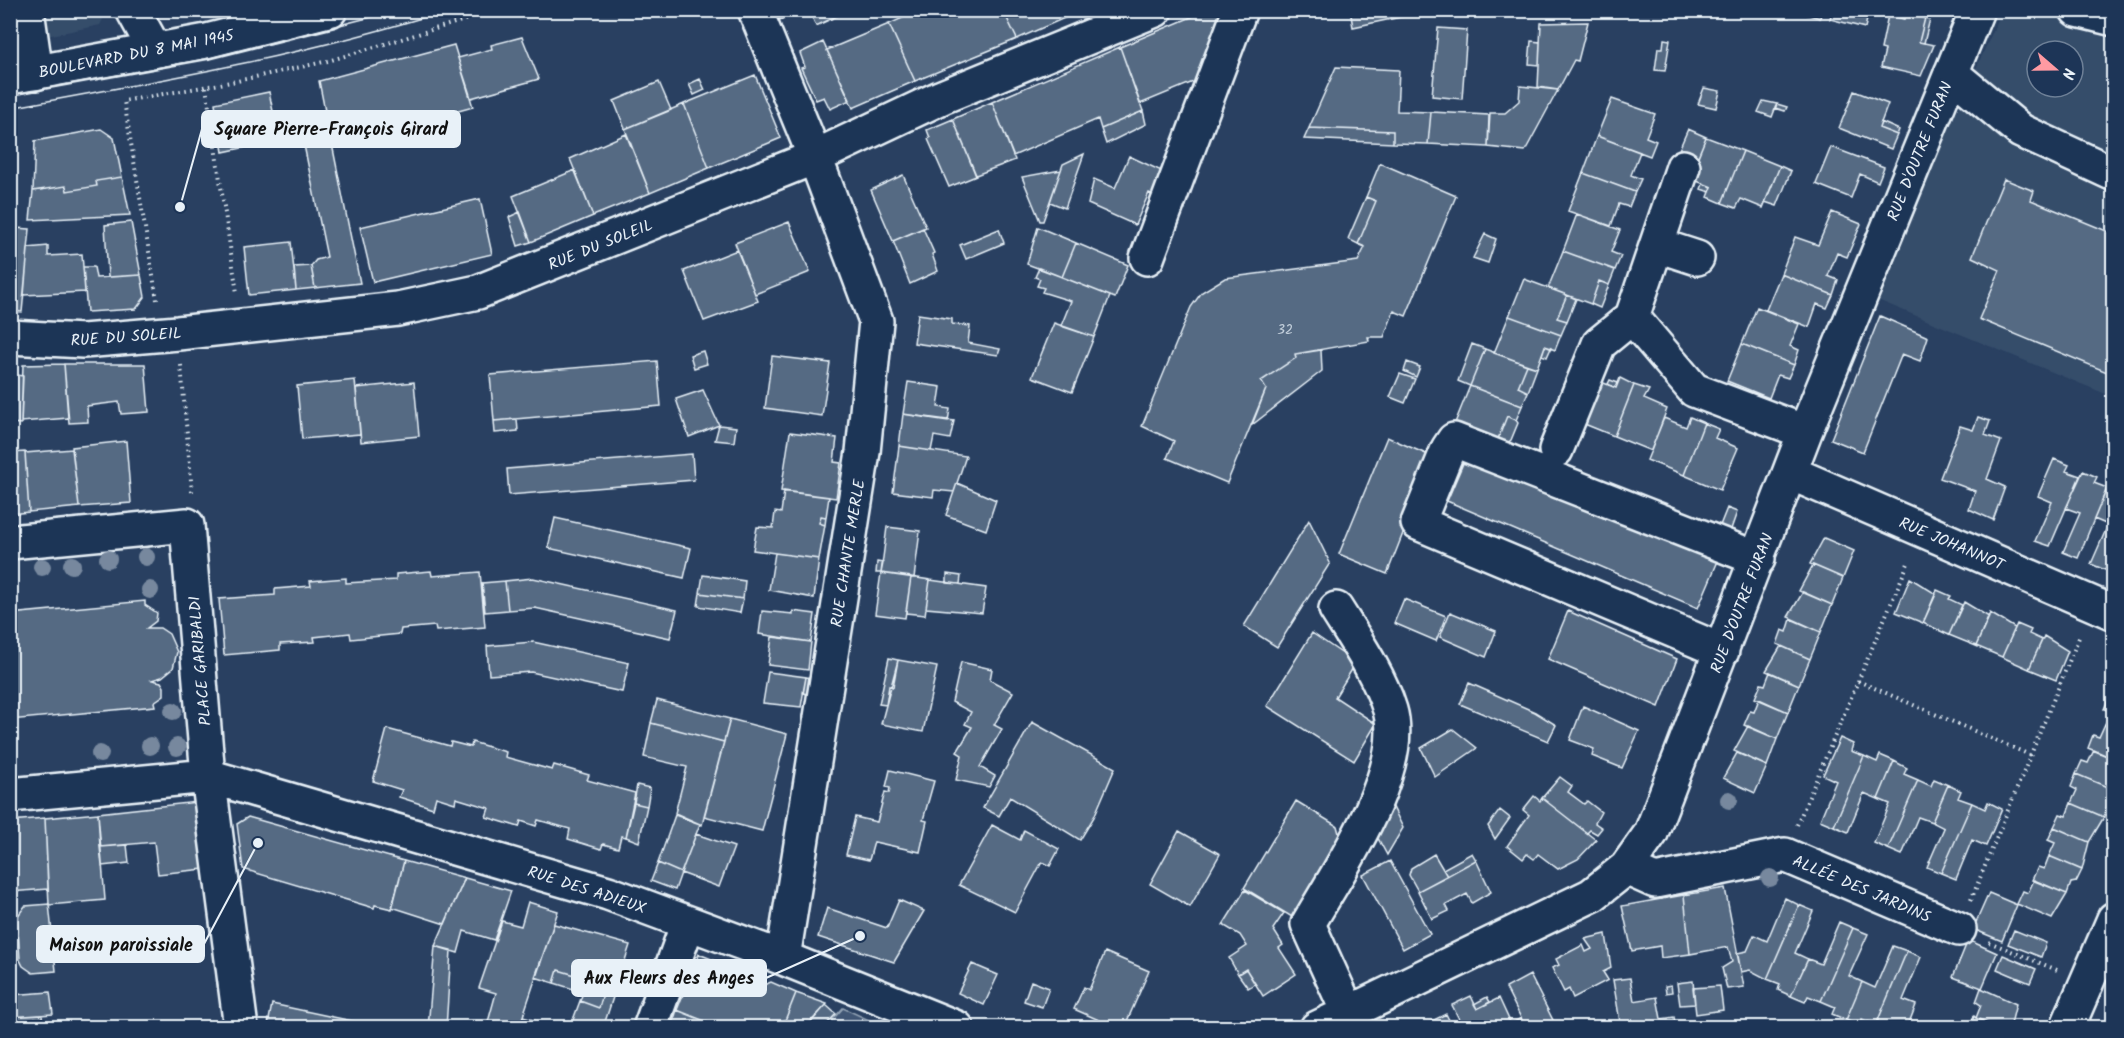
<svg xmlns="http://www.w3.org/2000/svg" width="2124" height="1038" viewBox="0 0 2124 1038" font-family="Kalam,sans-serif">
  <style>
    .built { fill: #364d6b; fill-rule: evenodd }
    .green { fill: #415774; stroke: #94a4b6; stroke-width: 1.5 }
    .building { fill: #556a83; stroke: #e8f1f8; stroke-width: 1.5 }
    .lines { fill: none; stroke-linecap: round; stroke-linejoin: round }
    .minor-casing { stroke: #e8f1f8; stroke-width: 38 }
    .major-casing { stroke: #e8f1f8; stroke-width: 38 }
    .path { stroke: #e8f1f8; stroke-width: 4; stroke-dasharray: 1.5 4.5; stroke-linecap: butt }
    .minor { stroke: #1d3557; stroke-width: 33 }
    .major { stroke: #1d3557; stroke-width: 33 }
    .tram { stroke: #e8f1f8; stroke-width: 1.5 }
    .tree { fill: #77889e }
    .labels { text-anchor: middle; stroke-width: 4.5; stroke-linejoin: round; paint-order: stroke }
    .number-label { font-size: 14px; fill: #c3cfdb }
    .street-label { font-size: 16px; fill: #e8f1f8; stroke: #1d3557 }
    .leader { fill: none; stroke: #e8f1f8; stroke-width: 2 }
    .callout-dot { fill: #e8f1f8; stroke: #1d3557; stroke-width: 2 }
    .callout { fill: #e8f1f8; stroke: #e8f1f8; stroke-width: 2 }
    .callout-label { font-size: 18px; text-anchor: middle; font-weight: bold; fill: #111 }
  </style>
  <rect width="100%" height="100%" fill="#294061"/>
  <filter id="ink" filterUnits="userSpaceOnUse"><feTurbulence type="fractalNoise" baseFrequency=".0167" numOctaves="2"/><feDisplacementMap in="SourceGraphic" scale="12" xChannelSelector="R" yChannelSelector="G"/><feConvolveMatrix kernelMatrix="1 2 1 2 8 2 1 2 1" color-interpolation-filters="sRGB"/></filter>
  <g filter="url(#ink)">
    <path class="built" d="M48,11H107L100,25L42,37Z
      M2002,11H2113V397L1873,298ZM2037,51H2073V87H2037Z"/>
    <path class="green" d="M843,1008L884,1027H826Z"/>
    <path class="building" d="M776,10H801L780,20Z
      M809,10H850L816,26Z
      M920,10H1003L1017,39L915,81L889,24Z
      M1003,10H1078V12L1017,39Z
      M1208,10H1225L1203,78L1140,104L1120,47Z
      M1350,10H1434L1353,27Z
      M1791,10H1822L1820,18Z
      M1832,10H1869L1865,28L1830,19Z
      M1890,10L1906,14L1904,19L1888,15Z
      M1906,14L1925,18L1919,42L1934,45L1921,76L1881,67L1885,50L1881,49L1888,15L1904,19Z
      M1925,18L1930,19L1924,43L1919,42Z
      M1588,22L1578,61L1574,60L1558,90L1538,87L1541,23Z
      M16,24L18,39L10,41V26Z
      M889,24L915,81L853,108L827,50Z
      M1438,28L1467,30L1462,99L1432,96Z
      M522,37L539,79L471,98L458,58L492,49L491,45Z
      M1664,39L1670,40L1665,71L1655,70L1658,48H1663Z
      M1531,41L1540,42L1539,65L1529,64Z
      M823,42L850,100L830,109L824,97L816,100L801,68L805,67L800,53Z
      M454,45L473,107L332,146L319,81Z
      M1120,47L1143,111L1101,129L1098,119L1013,156L992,102Z
      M1336,67L1399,70L1397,111L1431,112L1428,144L1393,143V131L1309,128Z
      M755,75L781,138L709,168L684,104Z
      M700,79L705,90L694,95L689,84Z
      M659,82L671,110L625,129L614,101Z
      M1520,86L1558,90L1525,151L1488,147L1490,113H1505L1519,101Z
      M1704,88L1720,91L1716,108L1698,104Z
      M1854,91L1888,104L1879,128L1897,135L1891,149L1839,128Z
      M269,92L275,121L258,124L261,144L223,152L215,103Z
      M1612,99L1655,114L1646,137L1656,141L1650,156L1597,136Z
      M1763,101L1777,104L1772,117L1758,112Z
      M992,102L1015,160L976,175L953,119Z
      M684,104L709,168L650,193L625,129Z
      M1777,104L1787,107L1785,111L1775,108Z
      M1143,111L1146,124L1106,144L1101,129Z
      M1431,112L1489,115L1488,147L1428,144Z
      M953,119L976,176L949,187L928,139L930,138L927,130Z
      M1881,122L1899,130L1897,135L1879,128Z
      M1309,128L1393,131V143L1304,139Z
      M101,129L114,138L122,177L96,181L97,186L67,191L66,186L33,191L35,141Z
      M1688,129L1706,137L1697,159L1678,152Z
      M626,134L650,193L593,216L570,159Z
      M1597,136L1640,152L1631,175L1641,179L1635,192L1583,173Z
      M1706,137L1743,151L1722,203L1708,197L1712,187L1689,178Z
      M331,139L360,283L315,288L311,266L316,260L327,257L304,145Z
      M1831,147L1884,167L1878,182L1860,174L1851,198L1816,184Z
      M1743,151L1780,166L1763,208L1741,199L1736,208L1722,203Z
      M1084,154L1065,208L1050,202L1063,164Z
      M1129,156L1166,173L1156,196L1149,193L1135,225L1088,204L1094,179L1115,188Z
      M1380,163L1456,196L1406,316L1394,311L1384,337H1368L1369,341L1295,354L1296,358L1261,381L1266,389L1227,483L1167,458L1174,441L1142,426L1191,307L1202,292L1225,278L1358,261L1365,247L1358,244L1376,201L1366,197Z
      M1780,166L1791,171L1777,206L1765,202Z
      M575,170L593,216L531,242L513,196Z
      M1061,170L1043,221H1040L1022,177Z
      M1583,173L1635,192L1629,207L1619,204L1611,226L1568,211Z
      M903,175L926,227L893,241L871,190Z
      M122,177L130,215L30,220L33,191L66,186L67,191L97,186L96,181Z
      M2004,179L2034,191L2031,200L2114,234V375L1979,319L2000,270L1972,257Z
      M1703,184L1712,187L1710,192L1701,189Z
      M1366,197L1376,201L1358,244L1348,239Z
      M480,199L492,254L373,282L360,227Z
      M520,212L531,242L518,246L509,217Z
      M1832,212L1861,224L1847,257L1837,253L1828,276L1838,280L1833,295L1781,274L1795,237L1818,245Z
      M1577,214L1620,230L1611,252L1621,256L1615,270L1563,251Z
      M131,222L141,275L108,277L105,225Z
      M789,222L810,272L755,294L735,243Z
      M1038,227L1076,243L1062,277L1027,264Z
      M10,228H14L12,255H10Z
      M14,228L30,229L22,312L10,311V255Z
      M923,228L934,253L932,254L938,271L910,284L893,241Z
      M999,229L1004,243L966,259L960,245Z
      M1485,234L1496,239L1488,263L1473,258Z
      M291,242L296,290L249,295L244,247Z
      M1076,243L1128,265L1115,298L1062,277Z
      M48,246V256L82,254L85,292L24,295L28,248Z
      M737,250L758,301L704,321L684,271Z
      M1563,251L1615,270L1609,285L1599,281L1591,304L1548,288Z
      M311,266L315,288L296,290L294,267Z
      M83,267H94L96,278L141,275L145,297L136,309L87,312Z
      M1039,268L1110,296L1094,337L1061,326L1071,301L1042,292L1044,288L1037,286L1040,279L1035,277Z
      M1781,274L1833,295L1827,308L1817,304L1809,327L1766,310Z
      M1524,279L1567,295L1557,318L1567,321L1561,335L1509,316Z
      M1599,281L1609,285L1600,308L1591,304Z
      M1567,295L1576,299L1567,321L1557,318Z
      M1757,307L1799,324L1790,346L1799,350L1794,365L1742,344Z
      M918,314L952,319V324L970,326L968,343L1000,349L998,355L914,343Z
      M1509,316L1561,335L1555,350L1545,346L1537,368L1494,353Z
      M1880,316L1928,337L1920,361L1902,354L1863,452L1831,439Z
      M1054,323L1094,337L1072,392L1032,377Z
      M1472,344L1485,349L1470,386L1458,381Z
      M1742,344L1794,365L1788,378L1778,375L1769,398L1727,381Z
      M1545,346L1551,348L1547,357L1542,355Z
      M1485,349L1527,365L1518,387L1528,392L1522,406L1470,386Z
      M1321,350L1322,371L1252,425L1266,389L1261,381L1296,358L1295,354Z
      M703,351L707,364L694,368L690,355Z
      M772,356L830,363L822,416L765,408Z
      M657,361L661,406L494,421L490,375Z
      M1407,362L1420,367L1416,377L1404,371Z
      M64,364H145L149,412L121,414L119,402L87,406L88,422L69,423Z
      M64,364L68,418L21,422L23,365Z
      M1527,365L1537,368L1528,392L1518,387Z
      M10,374L23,376L21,424L10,423Z
      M1400,374L1415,379L1405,403L1390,397Z
      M1620,378L1634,385L1614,436L1577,421L1594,379L1616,388Z
      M355,380L360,434L302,439L297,386Z
      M1610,380L1618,383L1616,388L1608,384Z
      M414,382L419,436L361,442L356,388Z
      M908,382L941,387L938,407L950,409L948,421L903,414Z
      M1634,385L1649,390L1644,399L1667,409L1651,451L1614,436Z
      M1470,386L1522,406L1516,420L1507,416L1498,439L1455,423Z
      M703,390L719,425L689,437L676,399Z
      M903,414L954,421L950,439L934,436L931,451L899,446Z
      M1507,416L1516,420L1518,423L1511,440L1507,443L1498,439Z
      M1690,417L1704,423L1684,475L1647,460L1664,418L1686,427Z
      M1978,417L1990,421L1985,435L2001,441L1987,479L2005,487L1993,520L1969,509L1975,491L1940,478L1960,426L1973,430Z
      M517,419L518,431L495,433L494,421Z
      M1704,423L1719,429L1715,438L1738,448L1720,490L1684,475Z
      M719,425L736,427L734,442L715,440Z
      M790,432L837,438L834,462L841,463L836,498L781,491Z
      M1387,437L1433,457L1387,574L1339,554Z
      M126,441L131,503L79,507L72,447Z
      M899,446L966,456L954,492L934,490L933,497L893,492Z
      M72,449L79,507L29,512L25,453Z
      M25,452L29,512L10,514V453Z
      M692,454L694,480L509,495L507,469Z
      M1467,454L1718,561L1698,608L1447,501Z
      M2054,459L2069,465L2066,471L2080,476L2050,546L2035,541L2052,502L2038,496Z
      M2083,471L2097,477L2094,483L2107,488L2078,558L2063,552L2080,513L2066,508Z
      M2110,482L2114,483V550L2105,570L2091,564L2108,525L2094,519Z
      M957,483L996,500L986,530L946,515Z
      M784,491L829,497L826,517L821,516L819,523L825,525L819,559L753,550L757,527L773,528L775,512L781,513Z
      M1727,508L1737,512L1730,532L1719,528Z
      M821,516L826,517L825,525L819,523Z
      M555,518L691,548L684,578L548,548Z
      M1309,520L1330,563L1277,647L1244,626Z
      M887,527L920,531L914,578L881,573Z
      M1824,538L1854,551L1843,578L1810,564Z
      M775,553L819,559L814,598L769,590Z
      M877,562L883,563L881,573H876Z
      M1813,565L1843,578L1832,605L1799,591Z
      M431,571L432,576L480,572L485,627L436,631L435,626L401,629L400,634L351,639L350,633L314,637L315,642L280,644V650L224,655L219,599L275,595V589L311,586L310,581L346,578V583L396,580V574Z
      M881,573L911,577L905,618L875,614Z
      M947,574L961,576L960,584L947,583Z
      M703,575L745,581L743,599L700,593Z
      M911,577L930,580L925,615L906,613Z
      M533,578L677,610L670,638L535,608L508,610L505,581Z
      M1910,578L1936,594L1923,623L1896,612Z
      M930,580L986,588L982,613L926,608Z
      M505,581L508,610L485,612L482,583Z
      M1937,590L1951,596L1949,599L1962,605L1949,635L1923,623Z
      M1803,592L1832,605L1821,632L1788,617Z
      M700,593L743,599L740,613L698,606Z
      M1404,599L1446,616L1436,641L1394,623Z
      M145,601V605L157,613L156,621L147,628H160L169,634L177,652L173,668L162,677L152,680L161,682L164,687V695L154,702L155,706L10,720V614Z
      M1964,602L1989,617L1976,646L1949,635Z
      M762,611L793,614V611L815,614L811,642L759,634Z
      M1568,611L1677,659L1659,707L1548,659Z
      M1450,612L1496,631L1486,657L1440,637Z
      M1990,613L2015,628L2002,657L1976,646Z
      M1791,619L1821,632L1810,659L1777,644L1782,630L1787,632Z
      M2017,624L2031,630L2029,634L2042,640L2029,669L2002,657Z
      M1312,633L1356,663L1335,697L1376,724L1354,761L1267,706Z
      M2044,636L2068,651L2056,680L2029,669Z
      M772,637L811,642L808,670L768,665Z
      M533,642L629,663L622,692L531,672L489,675L487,646Z
      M1781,646L1810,659L1799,685L1766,671Z
      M889,658L898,660L893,687L889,686L886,705L879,704Z
      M898,660L937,667L923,732L881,724Z
      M961,662L992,669L990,680L1013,692L994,725L1002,729L980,767L995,776L989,787L956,780L962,755L957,752L972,727L965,724L971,712L952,702Z
      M768,672L806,677L801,707L763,703Z
      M1770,672L1799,685L1788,712L1755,698L1761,684L1765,685Z
      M806,677L815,678L812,695L803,693Z
      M1469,683L1535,712L1556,725L1548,741L1460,704Z
      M2110,696L2114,697V728L2105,724L2111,711L2104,709Z
      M1759,699L1788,712L1777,739L1744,725L1750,711L1754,712Z
      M657,700L730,719L724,742L651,723Z
      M1583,706L1639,731L1622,768L1592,756L1594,749L1570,740Z
      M730,719L787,734L762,831L704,816Z
      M1032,722L1115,768L1094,817L1080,840L1010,797L999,816L983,808Z
      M651,723L724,742L702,825L675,813L687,767L644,757Z
      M2105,724L2114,728V759L2088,748L2093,735L2099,737Z
      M1748,726L1777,739L1767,766L1734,751Z
      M387,729L450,746L451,742L471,747L472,742L506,752L505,757L552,770L554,765L589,775L587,780L635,793L626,837L621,836L618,848L603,844L601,849L568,839L570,829L538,820L536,826L521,821L519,827L486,817L489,808L456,798L455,803L436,797L433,808L399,797L402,790L373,781Z
      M1453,729L1477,748L1435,777L1421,748Z
      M1840,738L1853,744L1851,751L1864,756L1834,826L1820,820L1836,781L1823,775Z
      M2094,750L2114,759L2112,789L2076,774L2082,761L2088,763Z
      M1737,753L1767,766L1755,793L1723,778Z
      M1880,755L1894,761L1878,799L1864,793L1848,832L1834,826L1864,756L1877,762Z
      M1894,761L1907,768L1904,774L1918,780L1888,849L1874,843L1890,804L1878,799Z
      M890,770L934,781L923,820L927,821L920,852L874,842L869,860L846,855L855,817L877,822L885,792L889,793L890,788L886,787Z
      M2076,774L2112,789L2104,817L2071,803L2077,790L2071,787Z
      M1560,777L1572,786L1568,792L1584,804L1587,801L1601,812L1595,823L1602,828L1597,834L1590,830L1587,833L1542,798Z
      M1934,779L1948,785L1932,822L1918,817L1902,855L1888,849L1918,780L1931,786Z
      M637,785L650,788L647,806L634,803Z
      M1948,785L1961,791L1958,798L1972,803L1941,873L1927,867L1944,828L1932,822Z
      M1534,796L1540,801L1542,798L1596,840L1578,859L1558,869L1538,854L1534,859L1527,854L1523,859L1507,846L1529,815L1523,810Z
      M1296,801L1337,826L1340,837L1292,917L1244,888Z
      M1390,801L1403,828L1387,855L1373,829Z
      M197,802L204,869L158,874L154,842L100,847L98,813Z
      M1988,802L2002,809L1986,846L1972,840L1956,879L1941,873L1972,803L1985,809Z
      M634,803L647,806L639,842L626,837Z
      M2071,803L2104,817L2089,842L2054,827L2060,814L2066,816Z
      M1500,810L1510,818L1495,839L1488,826Z
      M98,813L105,900L49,905L45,818Z
      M675,815L700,824L681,873L658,863Z
      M248,817L404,861L392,909L375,905L374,908L243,869L237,824Z
      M45,818L48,889L10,892V821Z
      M992,825L1020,840L1024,830L1059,849L1050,866L1042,862L1015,912L959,885Z
      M2054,827L2089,842L2082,870L2049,856L2055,843L2048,840Z
      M1179,831L1220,854L1190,907L1150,884Z
      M696,834L734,847L719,887L681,873Z
      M127,845L129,863L102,866L100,847Z
      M1472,853L1476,860L1447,876L1443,869Z
      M1434,854L1447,876L1418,891L1409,875L1411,868Z
      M2049,856L2082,870L2076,882L2071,883L2067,894L2032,880L2038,867L2044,869Z
      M1476,860L1491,892L1472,903L1467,894L1446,905L1449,911L1432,919L1418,891Z
      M404,861L465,878L445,924L392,907Z
      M1390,861L1430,934L1403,949L1363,875Z
      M658,863L681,873L675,890L651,881Z
      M465,878L511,891L494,940L464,931L458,953L435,946Z
      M2034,880L2067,894L2052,919L2017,904L2023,891L2028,893Z
      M1725,888L1744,987L1727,989L1722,968L1732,962L1728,947L1690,954L1684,895Z
      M1245,890L1284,913L1273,929L1283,945L1279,948L1296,974L1263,996L1246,969L1238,974L1229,958L1247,946L1240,935L1223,925Z
      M1989,893L2017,905L2002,941L1973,929Z
      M1684,895L1690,954L1661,958L1660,946L1632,951L1622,906Z
      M1785,898L1799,905L1767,979L1750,970L1741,972L1737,953L1747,951L1754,935L1767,941Z
      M899,900L924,911L894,962L818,937L827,908L887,928Z
      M528,902L558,911L519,1028H508L488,1022L496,993L479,988L502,921L521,926Z
      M49,904L56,971L33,973L23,966L20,960L17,917L25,906Z
      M1799,905L1813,911L1795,953L1808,959L1791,996L1778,990L1780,984L1767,979Z
      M1839,922L1853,928L1821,1001L1808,996L1805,1002L1791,996L1808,959L1821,964Z
      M554,924L630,945L603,1028H570L580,1001L599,1008L606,984L558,970L554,983L535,977Z
      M1853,928L1868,934L1849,976L1862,982L1846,1020L1832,1014L1835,1007L1821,1001Z
      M2014,930L2046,943L2041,957L2008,944Z
      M1606,934L1611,968L1603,972L1608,980L1573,998L1569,989L1564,992L1552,968L1559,965L1556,959L1583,945L1586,952L1592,949L1585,939Z
      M1968,940L1997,953L1982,988L1953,977Z
      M435,946L451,950L446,1028H428Z
      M1893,946L1907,951L1876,1025L1862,1019L1859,1026L1846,1020L1862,982L1875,988Z
      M1907,951L1921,957L1903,1000L1916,1005L1907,1028H1881L1876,1025Z
      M1105,952L1149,971L1124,1028H1117L1074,1009L1084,987L1089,990Z
      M699,954L751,975L755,982L764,985L771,982L796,993L782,1028H722L677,1010Z
      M2003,955L2036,969L2030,983L1997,969Z
      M972,964L998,975L984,1005L958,993Z
      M1246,969L1255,984L1248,988L1238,974Z
      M558,970L606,984L599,1008L580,1001L583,992L554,983Z
      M1530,975L1557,1028H1526L1506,988Z
      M1630,978L1634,1001L1657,997L1661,1019L1674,1017L1676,1028H1621L1613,980Z
      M1031,981L1049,988L1042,1007L1024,1001Z
      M1693,981L1695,1004L1680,1005L1677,983Z
      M1671,985L1672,992L1666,993L1665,986Z
      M1720,986L1723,1010L1696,1014L1693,988Z
      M1981,988L2016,1004L2010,1028H1998L1976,1018L1981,1005L1976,1002Z
      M50,992L53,1014L10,1017V995Z
      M796,993L827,1004L805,1028H782Z
      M1471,996L1477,1009L1499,998L1511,1024L1521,1018L1526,1028H1455L1461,1023L1452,1005Z
      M1487,997L1490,1002L1477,1009L1474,1004Z
      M272,1004L385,1028H277L268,1025Z
      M826,1005L836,1014L823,1028H806Z
      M677,1010L722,1028H671Z
      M1446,1014L1453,1028H1418Z
      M42,1015L43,1028H10V1017Z
      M1974,1016L1976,1018L1998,1028H1970Z
      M523,1017L560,1028H519Z"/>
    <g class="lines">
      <g class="minor-casing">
        <path id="minor" d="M27,10L36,73
          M133,10L155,50
          M755,10L815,157L876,321L863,452L783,958
          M2077,10L2114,19
          M1951,73L2021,131L2114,174
          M1683,167L1632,317L1694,390L1805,432
          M1657,245L1697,258
          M1147,258L1240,10
          M10,337L83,341L178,333L398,309L478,292L815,157L942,97L1155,10
          M1556,450L1599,344L1632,317
          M1791,473L2114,613
          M10,542L187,525L208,776L10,795
          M1336,609C1356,641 1379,674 1390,710C1408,770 1338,872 1308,924L1348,1012
          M1722,651L1418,523L1448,449L1454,440L1758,559
          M1626,868L1655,881L1785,855L1959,929
          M241,1028L208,776L608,893L783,958L957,1028
          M650,1028L688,923
          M1317,1028L1592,895L1626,868L1651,833L1805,432L1977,10
          M2067,1028L2114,919"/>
      </g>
      <g class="major-casing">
        <path id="major" d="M10,77L207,41L330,10"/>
      </g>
      <path class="path" d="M206,87L237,293
        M157,300L124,101L237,81L328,61L498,10
        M181,365L192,492
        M1858,681L2030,755
        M1797,825L1909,561
        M1971,900L2080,635
        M1989,942L2057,970"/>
      <use href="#minor" class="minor"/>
      <use href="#major" class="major"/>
      <path class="tram" d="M10,95L205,59L399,10
        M10,108C158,81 304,56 447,10"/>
    </g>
    <g class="tree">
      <circle cx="146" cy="557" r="9"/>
      <circle cx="108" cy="559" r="9"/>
      <circle cx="72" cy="565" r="9"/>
      <circle cx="42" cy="567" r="9"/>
      <circle cx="150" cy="590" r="9"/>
      <circle cx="173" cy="711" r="9"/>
      <circle cx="150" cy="746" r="9"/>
      <circle cx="177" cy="747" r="9"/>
      <circle cx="100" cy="754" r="9"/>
      <circle cx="1729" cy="800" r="9"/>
      <circle cx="1770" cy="878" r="9"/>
    </g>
  </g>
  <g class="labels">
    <g class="number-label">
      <text x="1285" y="334">32</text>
    </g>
    <g class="street-label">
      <text transform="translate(136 53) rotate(-11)" y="6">BOULEVARD DU 8 MAI 1945</text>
      <text transform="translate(1919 151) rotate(-68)" y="6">RUE D'OUTRE FURAN</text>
      <text transform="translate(600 244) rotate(-22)" y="6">RUE DU SOLEIL</text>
      <text transform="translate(126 336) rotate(-4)" y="6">RUE DU SOLEIL</text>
      <text transform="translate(1952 543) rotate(23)" y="6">RUE JOHANNOT</text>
      <text transform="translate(847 553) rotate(-81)" y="6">RUE CHANTE MERLE</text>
      <text transform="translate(1741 603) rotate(-69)" y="6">RUE D'OUTRE FURAN</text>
      <text transform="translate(199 661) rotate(-95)" y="6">PLACE GARIBALDI</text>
      <text transform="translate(1862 888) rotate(23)" y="6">ALLÉE DES JARDINS</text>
      <text transform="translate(587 889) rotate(18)" y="6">RUE DES ADIEUX</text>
    </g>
  </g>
  <path class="leader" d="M180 207L202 129M258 843L204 944M860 936L766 978"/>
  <g class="callout-dot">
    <circle cx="180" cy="207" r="6"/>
    <circle cx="258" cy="843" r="6"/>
    <circle cx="860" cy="936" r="6"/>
  </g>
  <g class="callout">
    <rect x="202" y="111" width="258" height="36" rx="6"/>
    <rect x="37" y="926" width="167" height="36" rx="6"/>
    <rect x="572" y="960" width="194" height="36" rx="6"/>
  </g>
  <g class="callout-label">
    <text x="331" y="135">Square Pierre-François Girard</text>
    <text x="121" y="951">Maison paroissiale</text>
    <text x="669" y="984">Aux Fleurs des Anges</text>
  </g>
  <rect width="2124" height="1038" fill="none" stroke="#1d3557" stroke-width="36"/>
  <rect x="18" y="18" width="2088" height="1002" fill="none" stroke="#e8f1f8" stroke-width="2" filter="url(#ink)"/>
  <g transform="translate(2055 69) rotate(110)"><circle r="28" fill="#1d3557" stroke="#6e8097" stroke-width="1.5"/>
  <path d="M0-4.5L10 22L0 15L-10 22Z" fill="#ff9aa2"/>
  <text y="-9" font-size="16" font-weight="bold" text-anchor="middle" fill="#e8f1f8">N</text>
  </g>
</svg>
